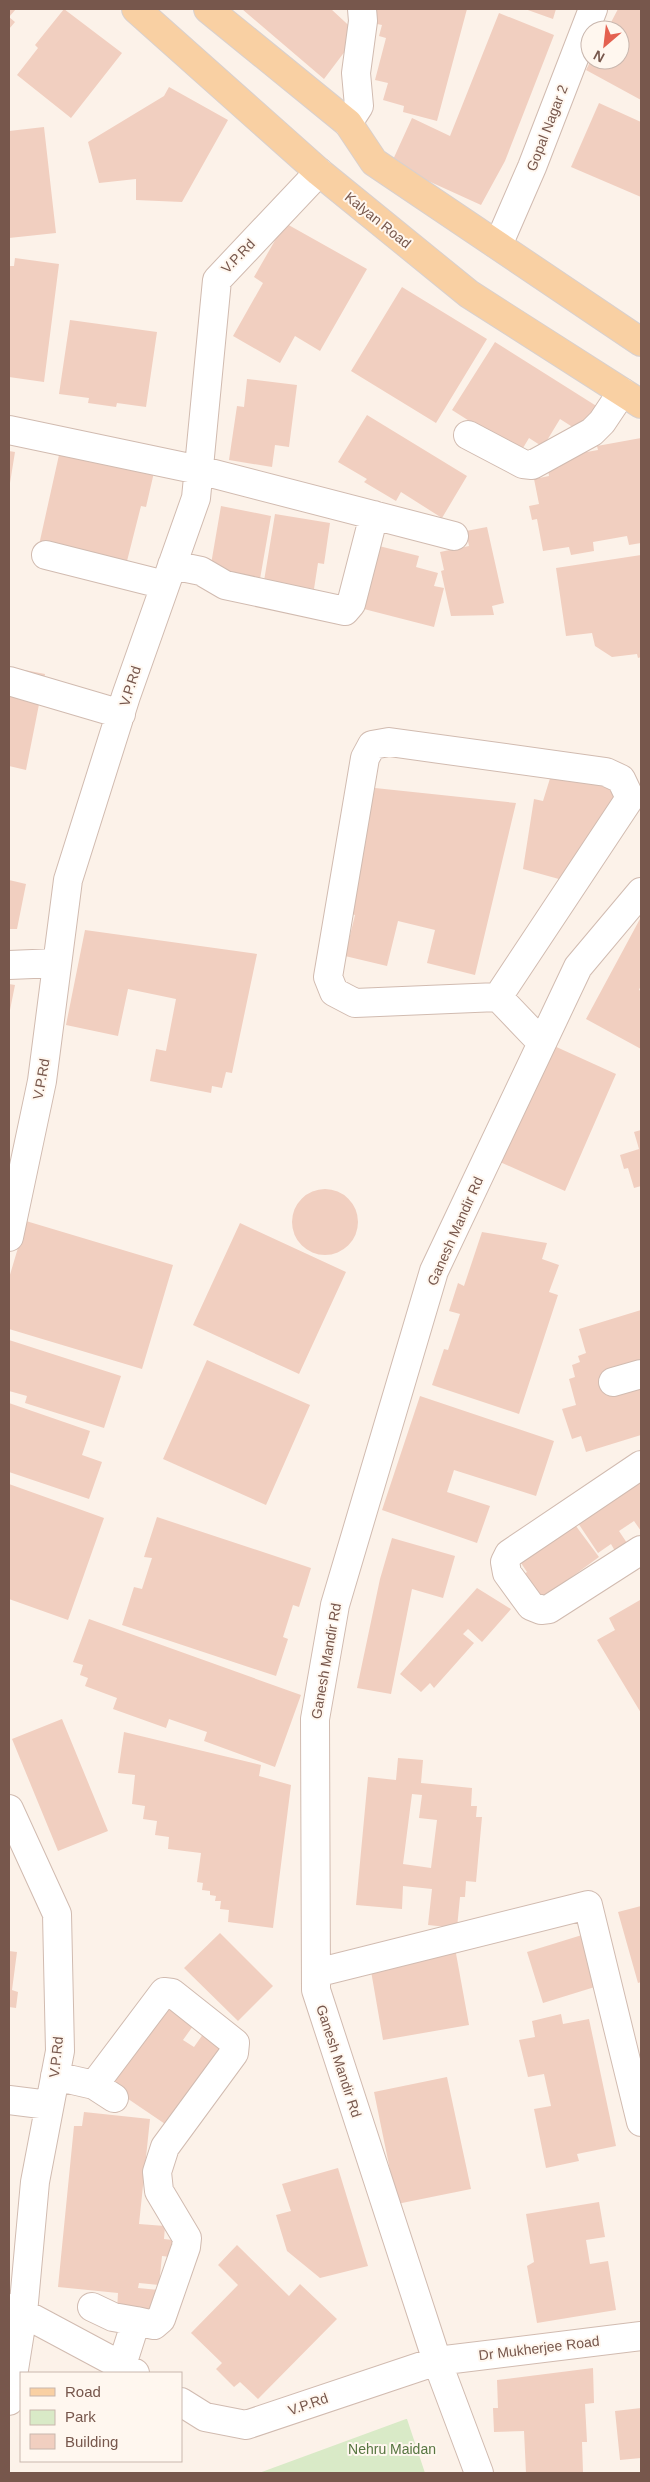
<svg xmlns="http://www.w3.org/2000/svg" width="650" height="2482" viewBox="0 0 650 2482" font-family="Arial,sans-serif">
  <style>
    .green { fill: #d9eac7 }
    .building { fill: #f1cfc0; fill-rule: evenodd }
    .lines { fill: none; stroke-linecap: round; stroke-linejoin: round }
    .minor-casing { stroke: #d1bbb0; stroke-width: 30 }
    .major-casing { stroke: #d9d0cd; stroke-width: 30 }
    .minor { stroke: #fff; stroke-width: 28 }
    .major { stroke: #f9d0a3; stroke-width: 28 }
    .labels { text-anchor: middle; stroke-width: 4; stroke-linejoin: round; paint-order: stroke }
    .street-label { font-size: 14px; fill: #77574c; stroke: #fff7ef }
    .park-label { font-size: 14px; fill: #577641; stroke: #fff7ef }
  </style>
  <rect width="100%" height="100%" fill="#fcf2e9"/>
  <path class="green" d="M407,2419L425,2473H259L406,2419Z"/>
  <path class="building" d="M9,9H16L9,17L15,22L9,29Z
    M64,9L122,53L71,118L17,75L38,48L35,45Z
    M242,9H331L358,34L324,79Z
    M376,9H467L437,121L403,112L404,106L383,100L388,83L375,80L386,38L379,36L382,25L372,23Z
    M525,9H556L553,19Z
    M618,9H641V100L586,70L591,60H620V30H607Z
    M499,13L554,35L505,161L481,205L391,164L412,118L450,136Z
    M169,87L228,120L182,202L136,200V179L99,183L88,142L164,96Z
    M599,103L641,122V197L571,167Z
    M44,127L56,233L9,238V131Z
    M285,223L367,269L320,351L295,336L280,363L233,336L263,283L254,277Z
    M15,258L59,264L44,382L9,377V266H14Z
    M402,287L487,339L436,423L351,371Z
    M70,320L157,332L146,407L117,403L116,407L88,403L89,398L59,394Z
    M495,342L598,407L582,433L560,419L543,447L529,438L520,453L452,410Z
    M247,379L297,385L289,447L275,445L272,467L229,460L237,406L244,407Z
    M367,415L467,476L442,518L401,492L396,501L364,482L367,479L338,462Z
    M641,438V543L629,545L627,536L593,542L594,551L571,555L569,547L543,551L537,519L532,520L529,506L539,504L534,479L549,476L548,469L560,467L558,457L598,450L597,446Z
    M61,446L155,468L146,507L141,506L126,565L39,545Z
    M9,451L15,452L10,483H9Z
    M221,506L271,516L260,579L210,570Z
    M275,514L330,523L324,564L318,563L314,589L264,581Z
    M487,527L504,603L492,606L494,615L451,616L441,571L444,570L440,552L469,546L466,531Z
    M375,545L419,556L416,567L438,573L434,586L444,588L434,627L360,608Z
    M641,555V657L638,658L637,654L612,657L595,646L592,633L566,636L556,568Z
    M9,667L45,674L26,770L9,766Z
    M552,772L619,791L566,881L523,869L534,799L543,801Z
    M375,788L516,803L475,975L427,963L435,930L398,921L387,966L345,956L355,915L345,912Z
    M9,880L26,884L17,929H9Z
    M641,917V985L639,990L641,991V1049L586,1019Z
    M85,930L257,954L232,1073L226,1072L222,1088L212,1086L211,1093L150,1081L156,1049L166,1051L176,999L128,989L118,1036L66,1025Z
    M9,984L15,985L10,1010H9Z
    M552,1045L616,1074L565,1191L500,1162Z
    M641,1130V1186L634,1188L628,1168L624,1169L620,1155L639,1149L634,1132Z
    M292 1222a33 33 0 1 1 66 0a33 33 0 1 1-66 0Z
    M26,1221L173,1265L142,1369L9,1329V1278Z
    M240,1223L346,1272L299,1374L193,1325Z
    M482,1232L547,1243L542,1259L559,1265L549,1292L558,1295L519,1414L432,1385L444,1349L448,1350L460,1314L449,1311L458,1283L464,1286Z
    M641,1310V1435L586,1452L581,1436L572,1439L562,1409L576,1405L569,1379L575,1377L572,1365L580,1362L578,1356L586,1353L579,1329Z
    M9,1340L121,1376L104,1428L25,1403L27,1396L9,1391Z
    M207,1360L310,1405L266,1505L163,1459Z
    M420,1396L554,1441L536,1496L454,1470L447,1492L490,1506L477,1543L382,1510Z
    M9,1403L90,1431L82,1455L102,1462L89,1499L9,1472Z
    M641,1474V1531L634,1521L619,1531L627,1543L615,1551L611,1544L598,1553L574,1517Z
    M9,1484L104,1518L68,1620L9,1599Z
    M157,1517L311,1568L299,1607L293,1605L283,1637L288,1639L276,1676L122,1625L134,1587L142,1589L152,1558L144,1557Z
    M570,1518L599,1557L536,1603L521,1576L527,1572L517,1557Z
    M392,1538L455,1556L443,1598L412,1589L391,1694L357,1688L380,1579Z
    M477,1588L511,1609L482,1642L468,1629L463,1634L474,1643L434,1688L430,1683L421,1692L400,1674Z
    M640,1600L641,1602V1713L597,1640L615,1630L609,1618Z
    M89,1619L301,1695L275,1767L204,1741L207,1732L169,1719L166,1728L113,1709L117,1698L85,1686L88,1678L80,1675L83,1665L73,1662Z
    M62,1719L108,1831L58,1851L12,1739Z
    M124,1732L261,1765L259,1776L291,1785L273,1928L228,1922L229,1910L220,1909L221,1901H215L216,1896L210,1895V1891L202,1890L203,1883L197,1882L201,1853L168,1849L169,1837L155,1835L157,1821L143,1819L145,1806L132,1804L135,1775L118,1773Z
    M398,1758L423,1760L421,1783L472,1788L471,1806H477L476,1817H482L476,1882L466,1881L465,1897H460L457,1928L428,1925L432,1889L403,1886L402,1909L356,1905L368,1777L396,1780ZM412,1794L422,1795L419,1818L437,1820L431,1868L403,1864Z
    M641,1906V1982L638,1983L618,1912Z
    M220,1933L273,1986L238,2021L184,1968Z
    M582,1935L598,1986L543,2003L527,1952Z
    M455,1948L469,2025L383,2040L371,1971Z
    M9,1951L17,1952L12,1990L18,1992L16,2008L9,2007Z
    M168,1999L198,2019L183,2040L194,2047L206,2030L227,2044L171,2128L109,2086Z
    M561,2014L563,2024L589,2019L616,2146L577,2154L579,2161L546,2168L534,2109L551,2106L544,2074L528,2077L519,2040L535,2037L532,2021Z
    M447,2077L471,2189L397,2204L374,2092Z
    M84,2112L150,2119L139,2224L165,2226L164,2239L181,2241L179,2258L162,2256L159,2285L139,2283L138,2288L159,2290L156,2314L117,2310L118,2293L58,2287L74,2126H82Z
    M338,2168L368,2266L320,2278L287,2251L276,2215L291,2211L282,2184Z
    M599,2202L605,2237L586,2240L590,2264L608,2261L616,2310L537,2323L527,2266L534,2262L526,2214Z
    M237,2245L289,2296L300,2284L337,2319L258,2399L240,2382L234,2387L216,2369L222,2363L191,2333L238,2285L218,2265Z
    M593,2368L594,2403L585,2404L587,2442H582L583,2472L526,2473L524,2431L494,2432L493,2408H498L497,2380Z
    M641,2408V2458L620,2460L615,2411Z"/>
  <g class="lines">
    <g class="minor-casing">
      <path id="minor" d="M348,123L359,106L356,73L363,21L362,9
        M495,243L502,236L532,167L593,9
        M9,430L199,470L454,536
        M468,435L523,464L532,465L592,432L602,422L622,392
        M46,555L165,585
        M172,565L201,571L225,585L345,611L351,604L374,515
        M9,681L121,714
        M9,965L57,963
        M498,997L630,798L621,779L606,772L389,742L372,745L365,758L328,977L334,992L355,1003L498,997L542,1043
        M9,1237L42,1081L68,880L126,696L196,498L217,280L319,172
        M613,1382L641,1374
        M641,1465L509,1554L505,1562L507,1573L531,1606L541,1610L549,1609L641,1550
        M9,1809L57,1914L60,2051L35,2182L23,2313L9,2401
        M316,1973L588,1905L641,2122
        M55,2076L94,2085L114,2098
        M94,2085L164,1992L172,1993L235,2043L234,2053L165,2147L157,2172L159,2191L187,2238L186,2247L161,2319L154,2325L136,2321L122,2365
        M9,2100L49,2105
        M92,2307L113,2317L136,2321
        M9,2308L23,2313L135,2373
        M181,2402L205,2417L246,2425L437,2361L641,2336
        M479,2473L437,2361L316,1990L315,1719L335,1605L434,1271L578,967L641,892"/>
    </g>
    <g class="major-casing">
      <path id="major" d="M136,9L319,172L469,294L641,404
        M208,9L348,123L374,162L641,342"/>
    </g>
    <use href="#minor" class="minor"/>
    <use href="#major" class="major"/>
  </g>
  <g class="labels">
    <g class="street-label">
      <text transform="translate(547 128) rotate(-69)" y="5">Gopal Nagar 2</text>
      <text transform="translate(378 220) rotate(39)" y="5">Kalyan Road</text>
      <text transform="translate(238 256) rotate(-46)" y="5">V.P.Rd</text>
      <text transform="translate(130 686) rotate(-72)" y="5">V.P.Rd</text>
      <text transform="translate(41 1079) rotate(-80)" y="5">V.P.Rd</text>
      <text transform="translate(455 1231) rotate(-66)" y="5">Ganesh Mandir Rd</text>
      <text transform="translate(326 1661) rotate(-80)" y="5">Ganesh Mandir Rd</text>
      <text transform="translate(56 2057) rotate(-84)" y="5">V.P.Rd</text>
      <text transform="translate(339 2061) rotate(72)" y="5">Ganesh Mandir Rd</text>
      <text transform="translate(539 2348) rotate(-7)" y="5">Dr Mukherjee Road</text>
      <text transform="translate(308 2404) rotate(-19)" y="5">V.P.Rd</text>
    </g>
    <g class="park-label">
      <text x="392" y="2454">Nehru Maidan</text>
    </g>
  </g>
  <rect width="650" height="2482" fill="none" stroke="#77574c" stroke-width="20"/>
  <rect x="20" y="2372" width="162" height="90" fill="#fff7ef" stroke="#c9b7ae"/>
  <rect x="30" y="2388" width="25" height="8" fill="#f9d0a3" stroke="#c9b7ae"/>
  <text x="65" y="2397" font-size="15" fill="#77574c">Road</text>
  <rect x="30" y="2410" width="25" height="15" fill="#d9eac7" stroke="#c9b7ae"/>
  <text x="65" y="2422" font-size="15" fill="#77574c">Park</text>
  <rect x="30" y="2434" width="25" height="15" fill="#f1cfc0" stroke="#c9b7ae"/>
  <text x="65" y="2447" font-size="15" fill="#77574c">Building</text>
  <g transform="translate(605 45) rotate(208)"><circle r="24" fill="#fff7ef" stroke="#c9b7ae"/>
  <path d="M0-4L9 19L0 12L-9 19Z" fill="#e46150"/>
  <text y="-8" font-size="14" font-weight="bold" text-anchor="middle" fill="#77574c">N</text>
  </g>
</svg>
